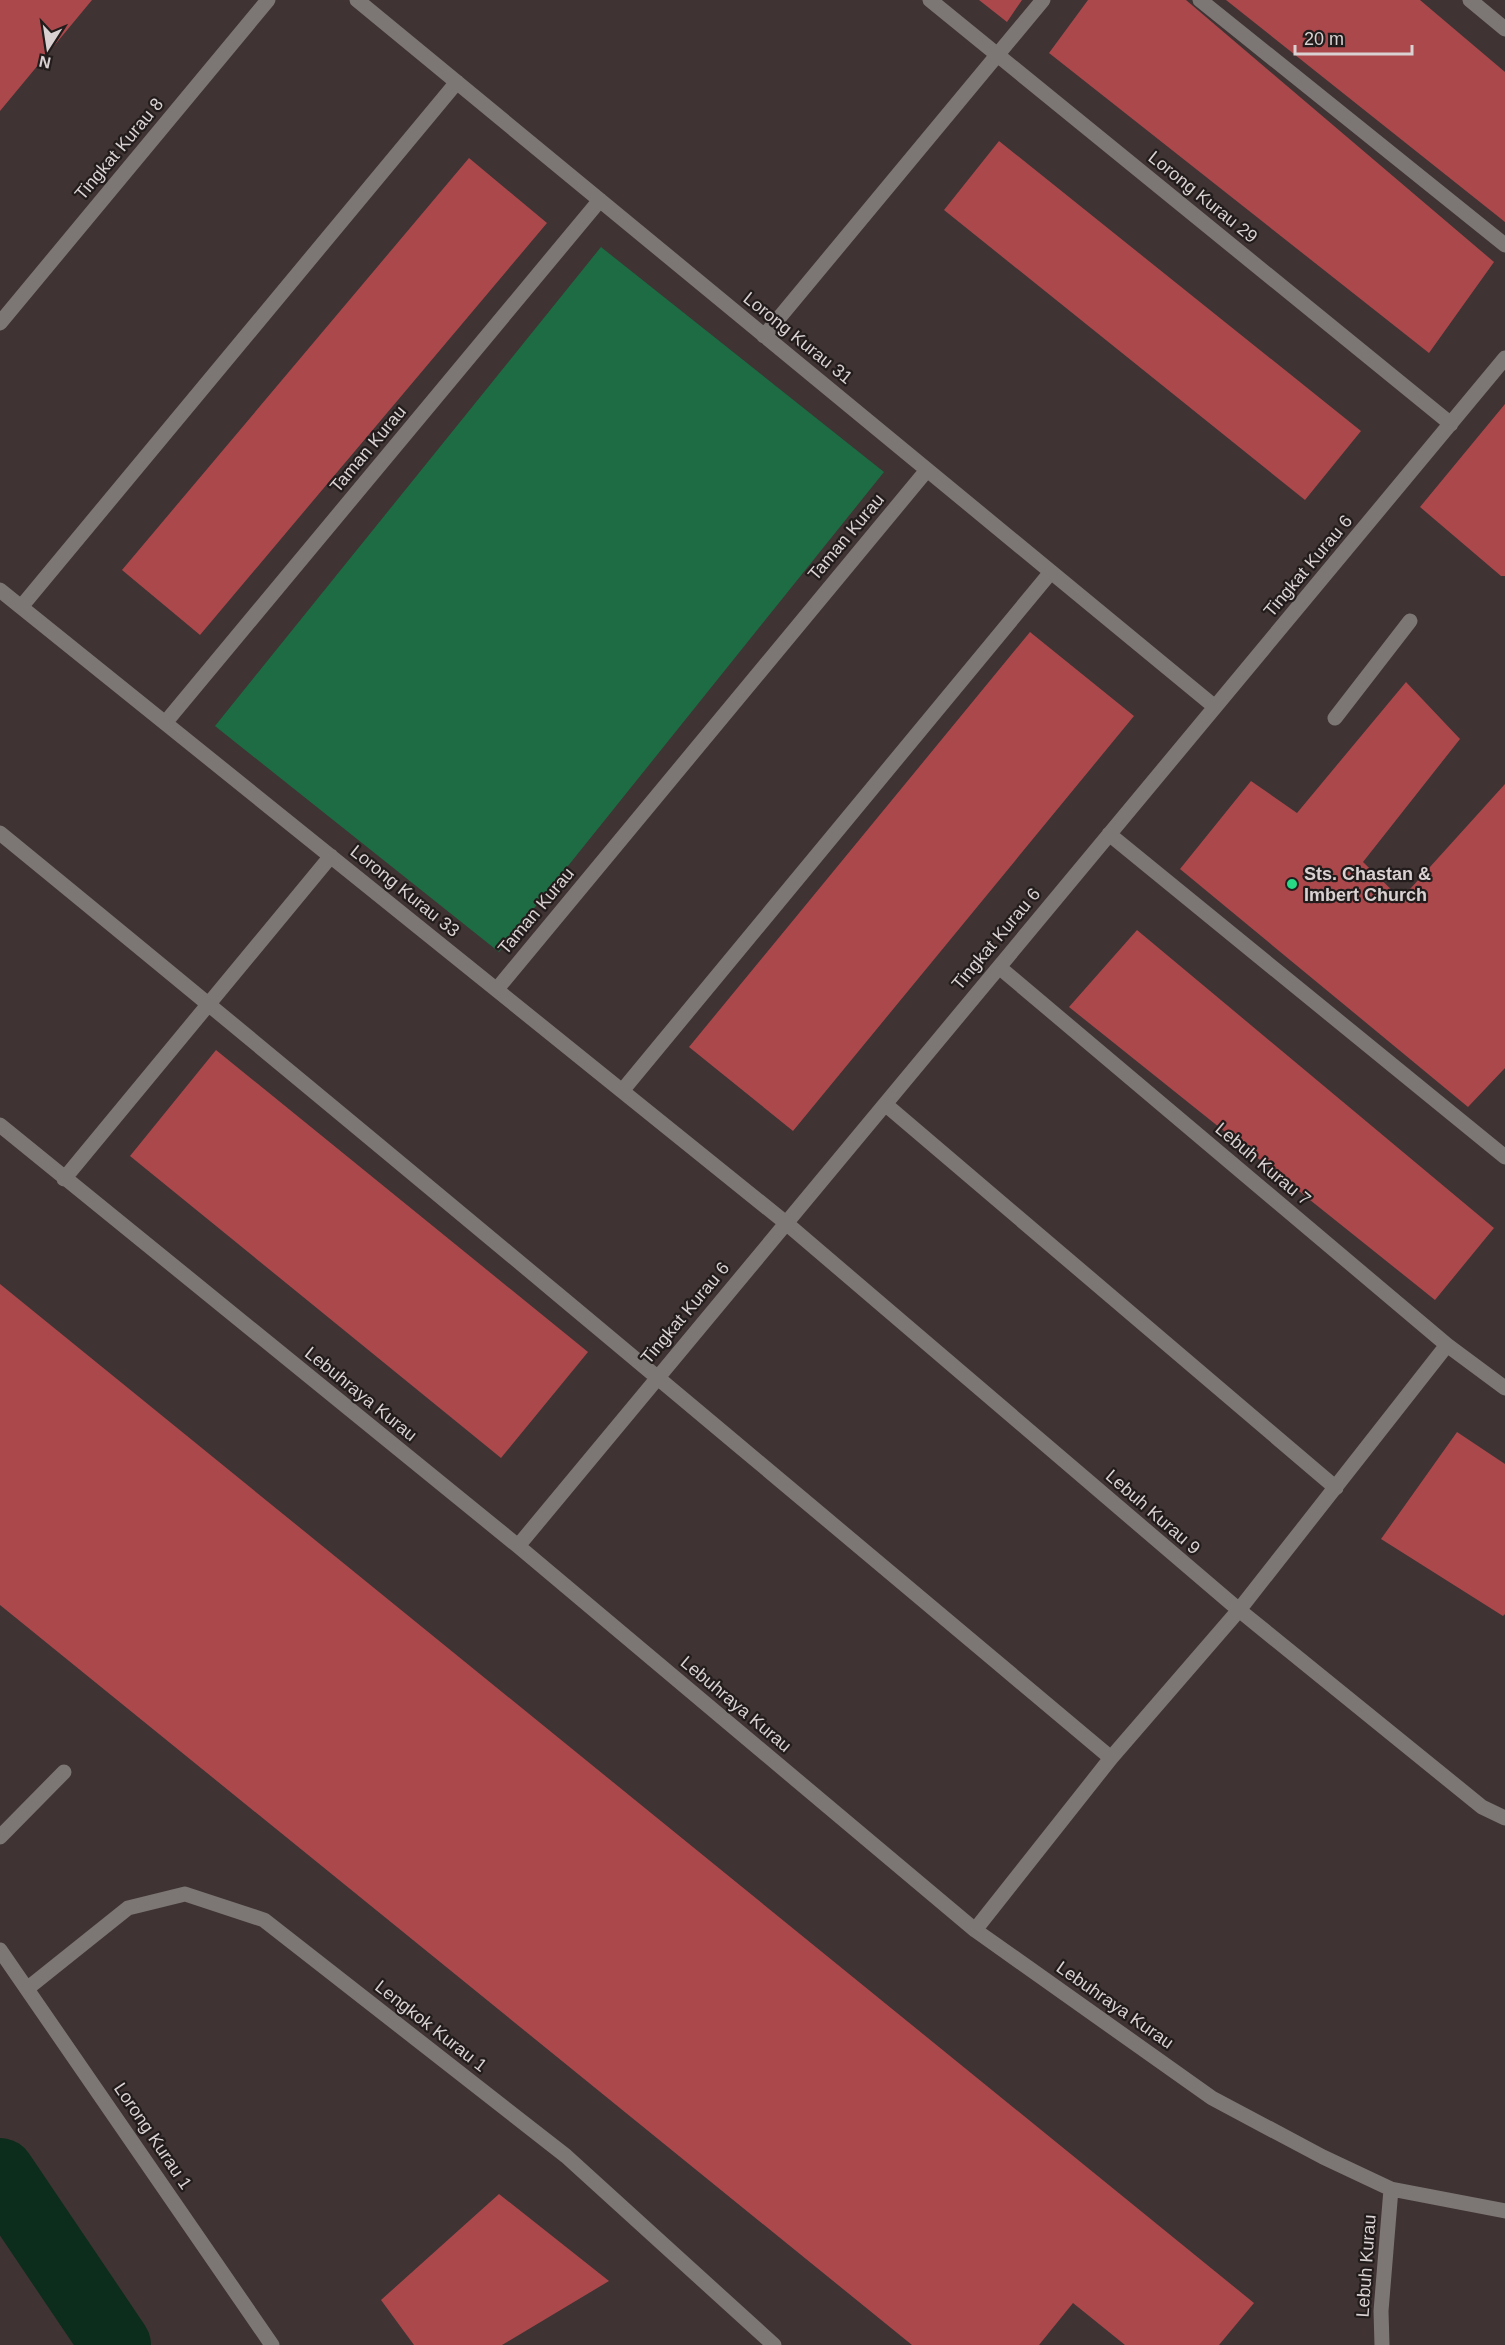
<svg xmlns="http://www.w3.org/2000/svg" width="1505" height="2345" viewBox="0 0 1505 2345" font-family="Arial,sans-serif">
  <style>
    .green { fill: #1d6c43 }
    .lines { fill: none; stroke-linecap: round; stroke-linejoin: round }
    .river { stroke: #0c2d1b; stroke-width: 70 }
    .building { fill: #aa484c }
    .minor { stroke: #7c7675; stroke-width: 15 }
    .poi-dot { fill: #28d885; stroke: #221d1c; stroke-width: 2 }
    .labels { text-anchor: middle; stroke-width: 4.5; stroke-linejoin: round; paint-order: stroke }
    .street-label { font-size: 18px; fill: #dad2d2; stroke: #221d1c }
    .poi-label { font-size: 18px; font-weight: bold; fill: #dad2d2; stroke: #221d1c; text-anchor: start }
  </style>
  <rect width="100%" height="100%" fill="#3f3333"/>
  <path class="green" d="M601,247L884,472L499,952L215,726Z"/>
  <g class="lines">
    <path class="river" d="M0,2173L116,2345"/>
  </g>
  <path class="building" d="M0,0H92L0,111Z
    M979,0H1022L1007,22Z
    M1088,0H1186L1494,262L1429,353L1049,53Z
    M1226,0H1420L1505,72V222Z
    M999,141L1361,431L1305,500L944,210Z
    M469,158L547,223L200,635L122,570Z
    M1505,404V576H1501L1420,507Z
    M1030,632L1134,716L793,1131L689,1047Z
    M1406,682L1460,739L1363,862L1401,899L1505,784V1068L1468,1107L1180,869L1251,781L1297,813Z
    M1137,930L1494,1228L1435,1300L1069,1007Z
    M216,1050L588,1352L501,1458L130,1156Z
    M0,1284L1254,2303L1219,2345H1125L1073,2303L1039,2345H912L0,1605Z
    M1457,1432L1505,1464V1614L1503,1616L1381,1539Z
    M499,2194L609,2281L502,2345H414L381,2300Z"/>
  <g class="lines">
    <path class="minor" d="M357,0L1215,707
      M930,0L1451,424
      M1200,0L1505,245
      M1470,0L1505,29
      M0,323L268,0
      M764,336L1043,0
      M0,590L786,1223L1239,1610L1482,1807L1505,1818
      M21,607L457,82
      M1335,718L1410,621
      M165,723L600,200
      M0,833C373,1138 742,1448 1111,1758
      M1109,834L1505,1157
      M999,967L1447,1345L1505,1388
      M497,989L927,470
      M622,1091L1051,572
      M885,1104L1336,1488
      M0,1125L518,1546L975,1930L1212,2098L1323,2157L1391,2189L1505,2211
      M64,1179L331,856
      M518,1546L1505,358
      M0,1837L64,1772
      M975,1930L1111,1758L1239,1610L1447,1345
      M0,1950L272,2345
      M28,1988L128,1908L185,1894L264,1920L566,2156L774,2345
      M1382,2345L1381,2311L1391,2189"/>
  </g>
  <circle class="poi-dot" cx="1292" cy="884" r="6"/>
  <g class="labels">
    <g class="street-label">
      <text transform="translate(119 149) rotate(-50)" y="6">Tingkat Kurau 8</text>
      <text transform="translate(1203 197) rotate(39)" y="6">Lorong Kurau 29</text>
      <text transform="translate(798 338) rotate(39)" y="6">Lorong Kurau 31</text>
      <text transform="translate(368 449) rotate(-50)" y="6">Taman Kurau</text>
      <text transform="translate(846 537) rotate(-50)" y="6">Taman Kurau</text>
      <text transform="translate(1308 566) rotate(-50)" y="6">Tingkat Kurau 6</text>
      <text transform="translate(405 891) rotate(39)" y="6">Lorong Kurau 33</text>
      <text transform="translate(536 911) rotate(-50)" y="6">Taman Kurau</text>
      <text transform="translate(996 939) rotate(-50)" y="6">Tingkat Kurau 6</text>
      <text transform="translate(1263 1164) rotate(40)" y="6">Lebuh Kurau 7</text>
      <text transform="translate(685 1313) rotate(-50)" y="6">Tingkat Kurau 6</text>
      <text transform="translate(361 1394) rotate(39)" y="6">Lebuhraya Kurau</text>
      <text transform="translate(1153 1512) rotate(41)" y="6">Lebuh Kurau 9</text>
      <text transform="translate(736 1704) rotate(40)" y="6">Lebuhraya Kurau</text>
      <text transform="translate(1115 2005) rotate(35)" y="6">Lebuhraya Kurau</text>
      <text transform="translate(431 2026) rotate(38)" y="6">Lengkok Kurau 1</text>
      <text transform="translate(153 2136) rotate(56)" y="6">Lorong Kurau 1</text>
      <text transform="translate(1366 2266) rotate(-86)" y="6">Lebuh Kurau</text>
    </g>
    <g class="poi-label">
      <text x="1304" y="880">Sts. Chastan &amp;<tspan x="1304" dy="21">Imbert Church</tspan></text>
    </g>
  </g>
  <g transform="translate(48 48) rotate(192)" stroke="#221d1c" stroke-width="4.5" paint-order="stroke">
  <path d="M0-4.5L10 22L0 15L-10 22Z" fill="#dad2d2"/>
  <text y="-9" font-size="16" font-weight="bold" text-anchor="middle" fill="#dad2d2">N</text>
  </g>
  <path d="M1295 45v9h117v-9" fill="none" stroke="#dad2d2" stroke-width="3"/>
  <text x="1304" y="45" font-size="18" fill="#dad2d2" stroke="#221d1c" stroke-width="4.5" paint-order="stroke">20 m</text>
</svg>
